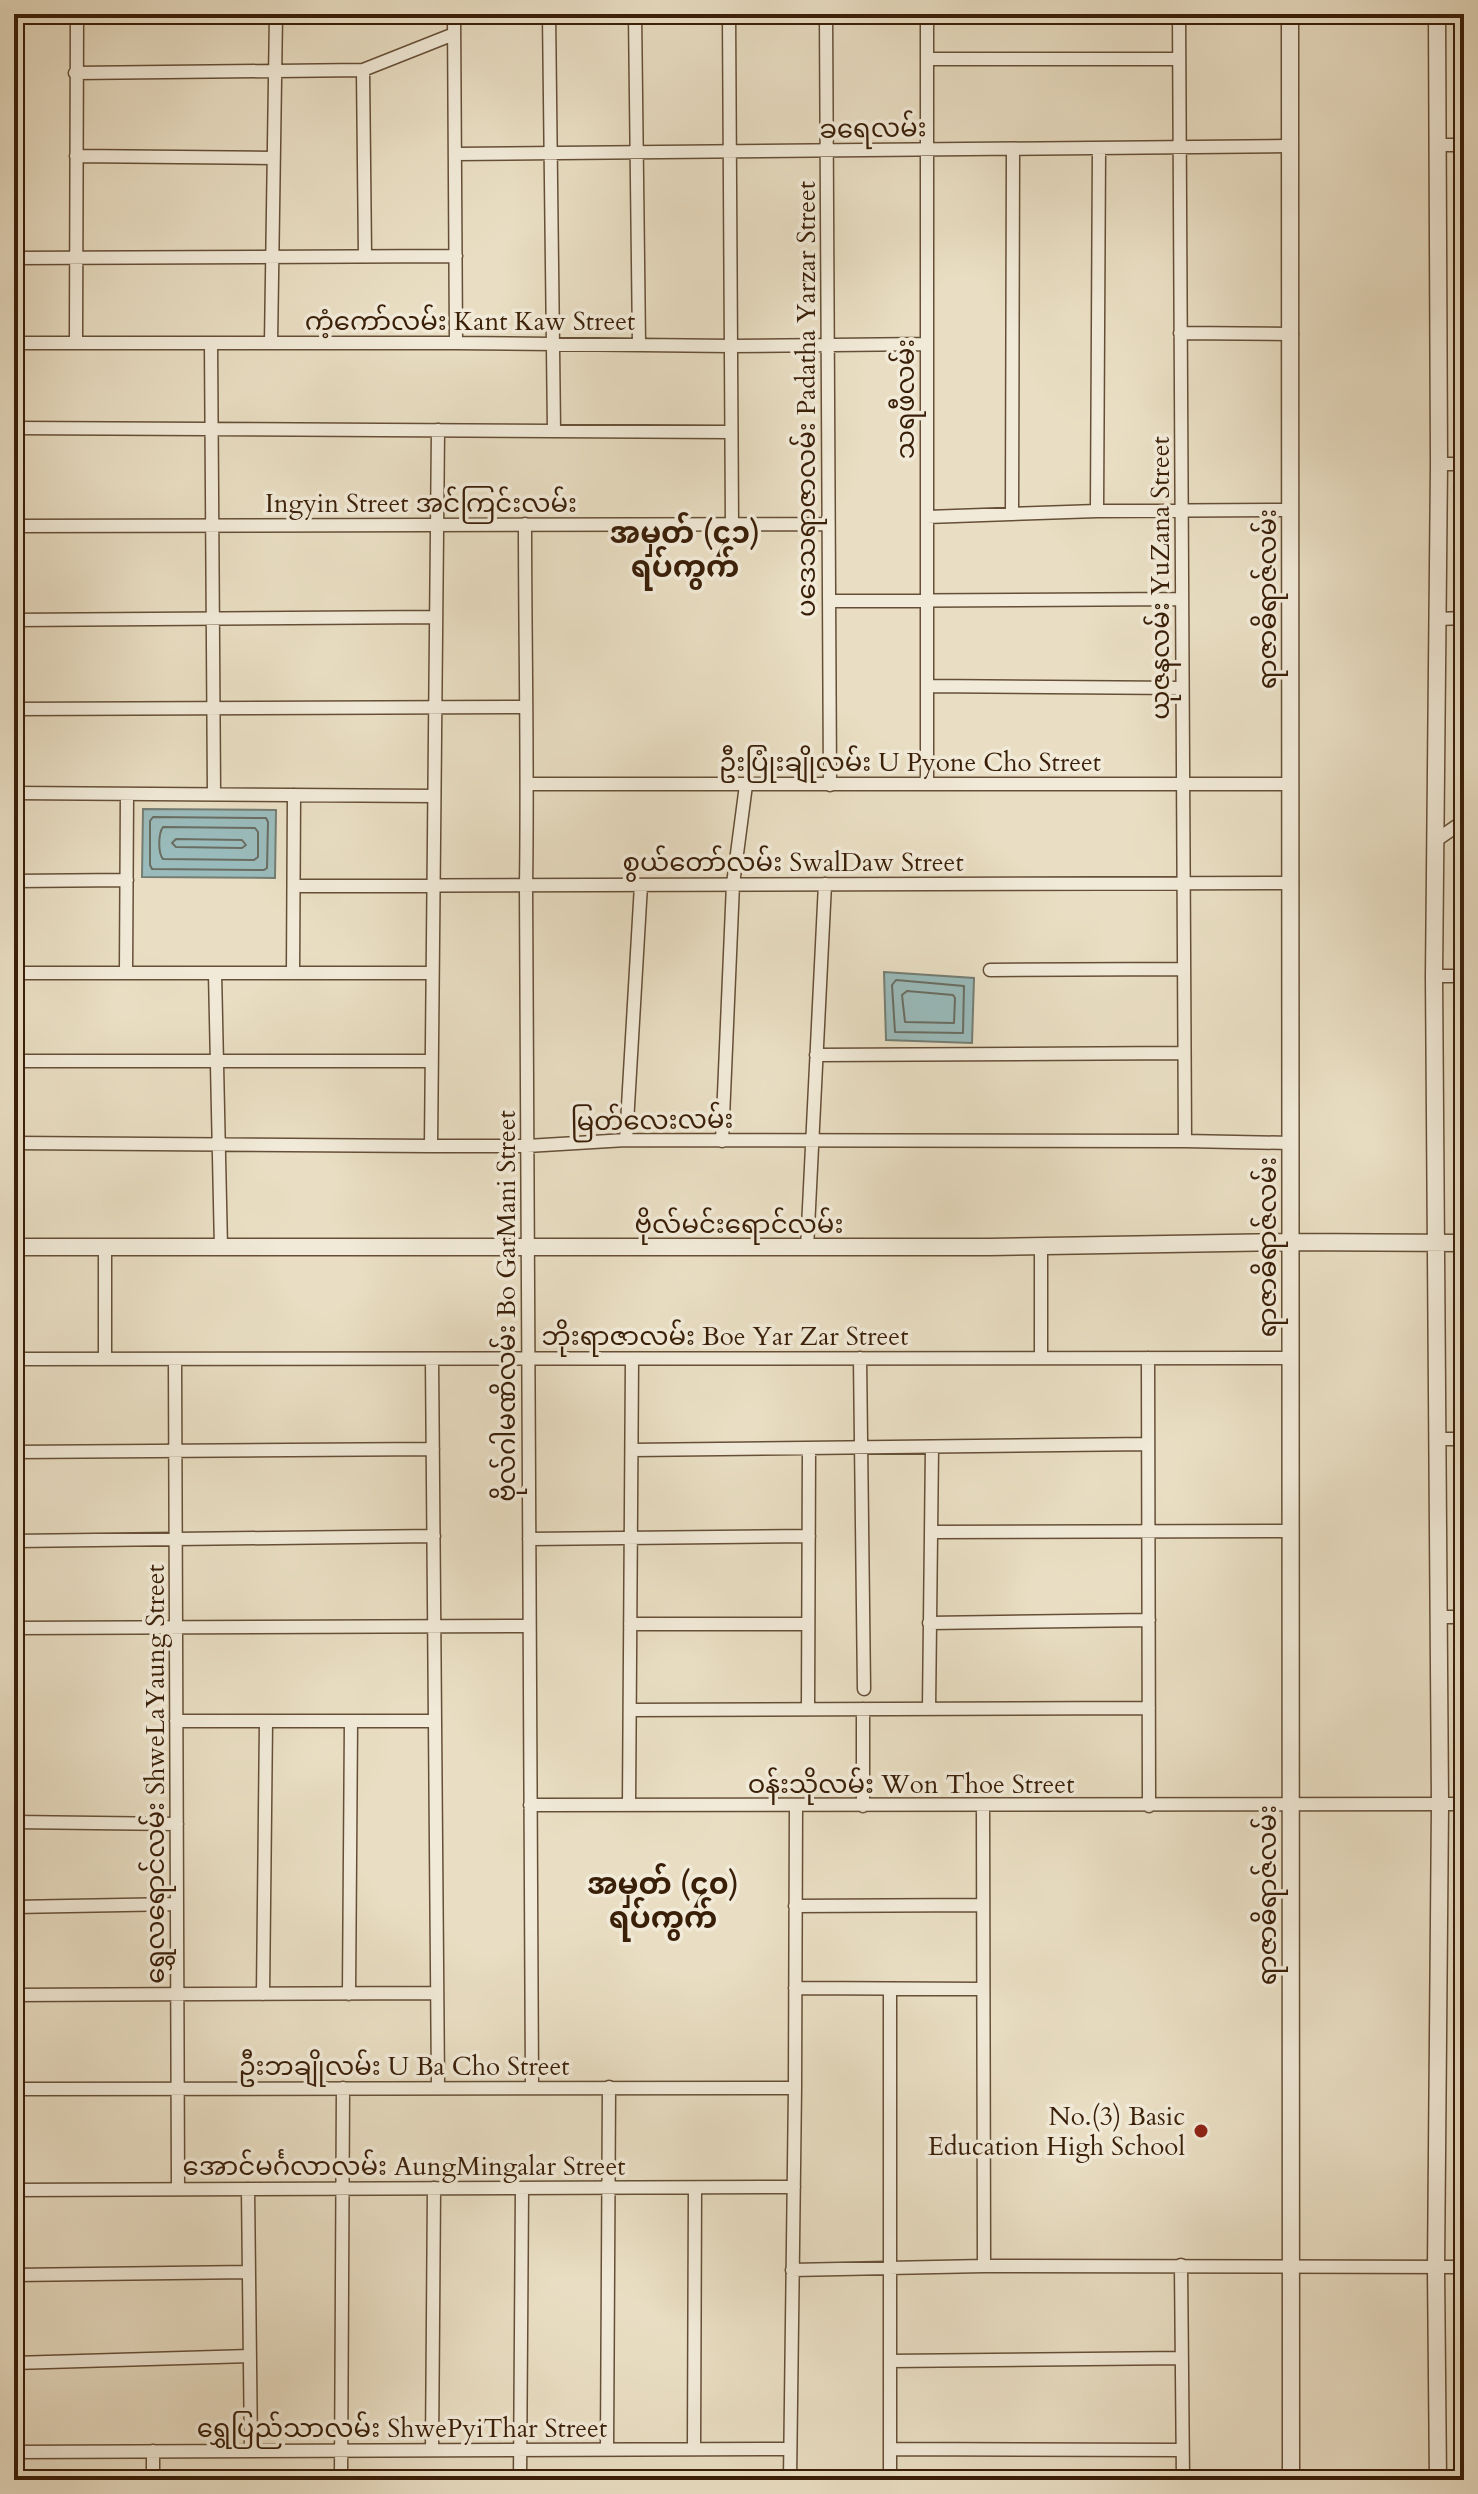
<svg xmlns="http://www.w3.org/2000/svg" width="1478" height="2494" viewBox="0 0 1478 2494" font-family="Cardo,'Noto Sans Myanmar',serif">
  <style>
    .water { fill: #9abbbb; stroke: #747d73; stroke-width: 2 }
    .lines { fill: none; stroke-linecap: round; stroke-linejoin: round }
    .shore { stroke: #6a6d62; stroke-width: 2 }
    .minor-casing { stroke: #664f37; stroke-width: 15 }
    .tertiary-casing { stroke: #664f37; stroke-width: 19 }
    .minor { stroke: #f1ead8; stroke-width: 12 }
    .tertiary { stroke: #f1ead8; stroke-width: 16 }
    .poi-dot { fill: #8f2418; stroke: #f1ead8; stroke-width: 3 }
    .labels { text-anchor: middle; stroke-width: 7; stroke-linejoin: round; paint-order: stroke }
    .street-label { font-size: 26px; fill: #3a1f08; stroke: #f1ead8 }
    .poi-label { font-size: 26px; fill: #3a1f08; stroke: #f1ead8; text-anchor: end }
    .quarter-label { font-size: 30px; font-weight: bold; fill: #3a1f08; stroke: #f1ead8 }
  </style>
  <rect width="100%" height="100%" fill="#e9dec3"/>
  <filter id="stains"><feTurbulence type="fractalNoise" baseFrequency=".0025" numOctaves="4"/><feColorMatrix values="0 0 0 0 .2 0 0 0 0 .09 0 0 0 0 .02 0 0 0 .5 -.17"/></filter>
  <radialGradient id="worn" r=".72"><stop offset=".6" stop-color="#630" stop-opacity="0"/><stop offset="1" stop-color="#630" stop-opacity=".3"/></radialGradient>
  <path class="water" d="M143,809L276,810L275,878L142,877Z
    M884,972L974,978L972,1043L886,1040Z"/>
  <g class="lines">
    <path class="shore" d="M153,817L266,818L268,822L267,868L264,870L152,869L150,865V821Z
      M163,827L255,828L258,832V857L254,860L163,859C158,853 158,834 163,827Z
      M176,839L242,840L246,845L242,848L176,847L172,843Z
      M896,980L964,986L963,1033L895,1032L892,985Z
      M907,991L953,995L955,998L954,1023L905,1022L902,995Z"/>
    <g class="minor-casing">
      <path id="minor" d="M454,14L456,343
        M549,14L554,431
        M635,14L639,344
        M729,14L732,525
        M826,14L830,785
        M1179,14L1185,1141
        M927,59H1179
        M363,70L365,256
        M75,73L363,70L454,34
        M1438,145H1464
        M455,154L1291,146
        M76,156L273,158
        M14,258L456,256
        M1180,333L1292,334
        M14,343H456L731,346L927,344
        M76,343L77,14
        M211,343L214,794
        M271,343L276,14
        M14,428L731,432
        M1439,464H1464
        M1097,511L1099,148
        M1012,512L1013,149
        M927,517L1097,511L1291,510
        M525,524C525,645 528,765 526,885L532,2087
        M14,526L828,524
        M829,601L1182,599
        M1438,619L1464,618
        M14,620L436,617
        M927,686L1182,688
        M14,709L525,707
        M528,784H1291
        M927,784V14
        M14,793L434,796
        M1435,841L1464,821
        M14,881L127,880
        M294,886L1292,883
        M990,970L1184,969
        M14,973H432
        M126,973L127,794
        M215,973L221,1248
        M293,973L294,795
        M1434,976H1464
        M816,1055L1184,1053
        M14,1061H432
        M626,1140L641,885
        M722,1141L733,884L746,785
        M14,1143L431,1146H527L626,1140L1185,1141L1291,1143
        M431,1146L438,430
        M105,1246V1359
        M1041,1246V1358
        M807,1248L825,884
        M860,1358L864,1689
        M1148,1358L1149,1806
        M14,1359L1291,1358
        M175,1359L178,2189
        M432,1359L438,2087
        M1436,1439H1464
        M632,1450L1148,1444
        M14,1452L433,1449
        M931,1532L1291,1531
        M529,1539L809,1536
        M14,1541L434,1536
        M1438,1617H1464
        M929,1623L1149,1620
        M630,1624H808
        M14,1628L529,1626
        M808,1709L809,1448
        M929,1709L932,1447
        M630,1710L1149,1708
        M176,1721H435
        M530,1805L1464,1804
        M629,1805L632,1359
        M863,1806V1709
        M983,1806L984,2266
        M14,1822L177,1824
        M795,1906L983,1905
        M14,1907L177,1904
        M795,1988L983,1989
        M890,1989V2480
        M263,1994L266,1721
        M349,1994L351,1721
        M14,1995L437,1993
        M14,2089L795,2088
        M248,2189L251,2451
        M14,2190L794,2187
        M1181,2265L1183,2480
        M792,2270L984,2266L1464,2267
        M14,2275L249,2272
        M890,2361L1182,2358
        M14,2363L250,2356
        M607,2449L609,2087
        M694,2449L695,2188
        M890,2449L1182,2450
        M432,2450L434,2188
        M153,2451V2480
        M14,2452L790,2449
        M341,2480L343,2088
        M520,2480L522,2188
        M790,2480L795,2088L796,1805"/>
    </g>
    <g class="tertiary-casing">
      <path id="tertiary" d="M1290,14L1291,2480
        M1437,14L1439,464L1434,976L1440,1805L1436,2269L1438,2480
        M14,1247H989L1290,1242L1464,1243"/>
    </g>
    <use href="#minor" class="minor"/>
    <use href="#tertiary" class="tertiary"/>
  </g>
  <circle class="poi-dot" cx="1201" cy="2131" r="8"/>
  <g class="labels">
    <g class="street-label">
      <text transform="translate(873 128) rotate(-1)" y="9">ခရေလမ်း</text>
      <text x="470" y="330">ကံ့ကော်လမ်း Kant Kaw Street</text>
      <text transform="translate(806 399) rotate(-90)" y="9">ပဒေသရာဇာလမ်း Padatha Yarzar Street</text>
      <text transform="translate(905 399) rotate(-90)" y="9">သရဖီလမ်း</text>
      <text x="421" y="512">Ingyin Street အင်ကြင်းလမ်း</text>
      <text transform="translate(1160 578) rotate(-90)" y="9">ယုဇနလမ်း YuZana Street</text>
      <text transform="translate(1267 599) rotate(-90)" y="9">ရာဇာဓိရာဇ်လမ်း</text>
      <text x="910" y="771">ဦးပြုံးချိုလမ်း U Pyone Cho Street</text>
      <text x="793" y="871">စွယ်တော်လမ်း SwalDaw Street</text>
      <text transform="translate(652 1120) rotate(-1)" y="9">မြတ်လေးလမ်း</text>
      <text x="739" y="1233">ဗိုလ်မင်းရောင်လမ်း</text>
      <text transform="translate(1267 1247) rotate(-90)" y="9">ရာဇာဓိရာဇ်လမ်း</text>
      <text transform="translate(506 1306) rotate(-90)" y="9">ဗိုလ်ဂါမဏိလမ်း Bo GarMani Street</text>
      <text x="725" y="1345">ဘိုးရာဇာလမ်း Boe Yar Zar Street</text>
      <text transform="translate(155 1774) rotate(-90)" y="9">ရွှေလရောင်လမ်း ShweLaYaung Street</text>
      <text x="911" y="1793">ဝန်းသိုလမ်း Won Thoe Street</text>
      <text transform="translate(1267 1895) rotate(-90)" y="9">ရာဇာဓိရာဇ်လမ်း</text>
      <text x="404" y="2075">ဦးဘချိုလမ်း U Ba Cho Street</text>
      <text x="404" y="2175">အောင်မင်္ဂလာလမ်း AungMingalar Street</text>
      <text x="402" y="2437">ရွှေပြည်သာလမ်း ShwePyiThar Street</text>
    </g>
    <g class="poi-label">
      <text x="1185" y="2125">No.(3) Basic<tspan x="1185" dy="30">Education High School</tspan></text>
    </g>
    <g class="quarter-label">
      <text x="685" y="543">အမှတ် (၄၁)<tspan x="685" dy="34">ရပ်ကွက်</tspan></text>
      <text x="663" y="1894">အမှတ် (၄၀)<tspan x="663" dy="34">ရပ်ကွက်</tspan></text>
    </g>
  </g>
  <rect width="1478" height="2494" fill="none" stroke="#e9dec3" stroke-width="48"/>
  <rect x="16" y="16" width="1446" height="2462" fill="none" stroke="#3a1f08" stroke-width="4"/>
  <rect x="24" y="24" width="1430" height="2446" fill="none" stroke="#3a1f08" stroke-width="2"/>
  <rect width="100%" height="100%" filter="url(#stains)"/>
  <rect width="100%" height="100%" fill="url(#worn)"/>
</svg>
